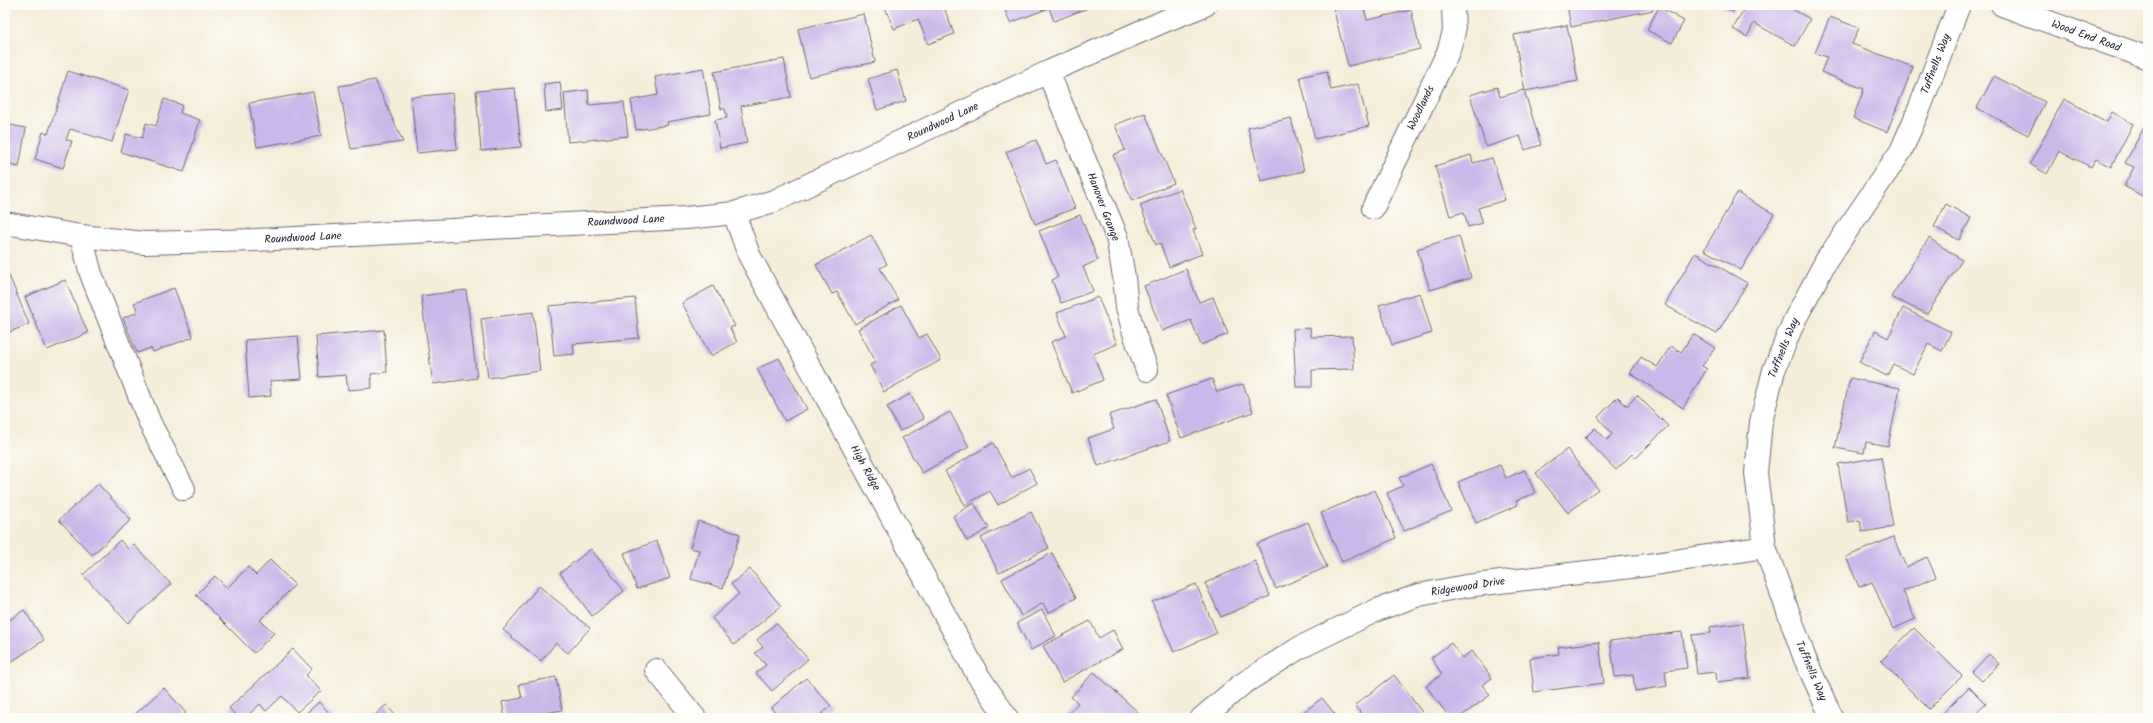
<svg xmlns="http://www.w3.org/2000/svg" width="2153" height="723" viewBox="0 0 2153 723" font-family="Kalam,sans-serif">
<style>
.building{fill:#cab8ea}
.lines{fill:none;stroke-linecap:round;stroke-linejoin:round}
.minor-casing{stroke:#6c6972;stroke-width:24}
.minor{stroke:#fff;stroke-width:22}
.labels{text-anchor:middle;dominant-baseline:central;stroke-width:3;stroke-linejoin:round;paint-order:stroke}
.street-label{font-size:11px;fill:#22223b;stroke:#fdfcf7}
</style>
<rect width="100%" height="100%" fill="#fdfcf7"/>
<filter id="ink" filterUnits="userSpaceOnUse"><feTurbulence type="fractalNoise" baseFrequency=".025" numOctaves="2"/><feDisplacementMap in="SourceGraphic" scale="8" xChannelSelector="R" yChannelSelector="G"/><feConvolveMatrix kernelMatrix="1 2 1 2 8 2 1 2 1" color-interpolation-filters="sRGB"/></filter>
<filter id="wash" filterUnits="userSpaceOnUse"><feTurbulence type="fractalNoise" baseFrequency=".012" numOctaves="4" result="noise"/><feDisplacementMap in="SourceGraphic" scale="16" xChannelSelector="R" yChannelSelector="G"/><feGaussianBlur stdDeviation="0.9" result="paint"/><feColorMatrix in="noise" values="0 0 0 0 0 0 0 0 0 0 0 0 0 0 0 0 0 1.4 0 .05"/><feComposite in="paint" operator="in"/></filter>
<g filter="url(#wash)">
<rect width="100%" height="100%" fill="#f4edd9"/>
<g id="blocks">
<path class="building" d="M884,5h59l11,29 -26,10 -10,-25 -24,10z
M1003,5h93l-42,16 -5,-13 -39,15z
M1339,5h24l4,15 44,-10 9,39 -72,17 -15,-59z
M1567,5h85l1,5 -82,17z
M1720,5h16l-3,7z
M1746,5h39l25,14 -15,27 -41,-23 -7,14 -14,-8z
M1659,7l25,14 -12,22 -25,-13z
M864,14l11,48 -66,15 -11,-48z
M1830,17l29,11 -7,16 61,23 -26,65 -34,-14 11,-29 -43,-17 6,-15 -12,-4z
M1567,25l11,56 -53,10 -11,-56z
M784,59l7,38 -50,9 6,37 -27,5 -5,-28 12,-2 -2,-9h-4l-7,-37z
M703,68l8,46 -44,8 1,3 -32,5 -5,-30 27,-5 -3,-18z
M897,70l9,31 -29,9 -9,-31z
M68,71l61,19 -17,52 -42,-13 -4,11 6,1 -9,27 -28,-9 8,-27 5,2z
M1327,71l4,19 27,-6 11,42 -54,13 -15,-62z
M1994,76l51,26 -17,33 -51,-27z
M375,80l28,62 -52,7 -12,-63z
M560,82l3,28 -17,2 -2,-28z
M1497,87l3,10 24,-7 17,55 -16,5 -5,-14 -34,11 -16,-52z
M515,88l6,59 -40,4 -5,-60z
M588,90l1,15 35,-3 4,34 -60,6 -4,-49z
M313,92l8,44 -64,11 -8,-44z
M452,93l5,56 -40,4 -6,-56z
M164,99l18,6 -2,8 20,7 -16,52 -63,-20 5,-18 16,4 4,-15 10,3z
M2064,99l43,23 5,-10 21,12 -22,43 -15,-8 -5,8 -32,-16 -12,23 -17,-10z
M1145,113l29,70 -42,18 -19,-46 12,-5 -10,-25z
M1291,118l13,53 -43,10 -13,-53z
M2147,122l1,1v76l-24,-13 10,-19 -9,-4z
M5,124l21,4 -7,39 -14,-3z
M1036,140l10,24 10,-4 19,48 -40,16 -29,-72z
M1471,155l2,8 19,-5 13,42 -27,8 5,15 -15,4 -4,-15 -14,4 -15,-50z
M1180,189l16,40 -3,1 9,24 -33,13 -9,-24 -4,2 -16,-40z
M1737,193l37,21 -33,56 -37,-20z
M1946,204l25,14 -12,22 -25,-13z
M1080,215l18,45 -15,7 10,24 -32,12 -9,-23 6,-3 -19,-46z
M871,235l16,29 -7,4 18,32 -43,24 -18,-32 -5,2 -16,-29z
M1459,236l12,42 -41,12 -13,-41z
M1929,238l33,22 -35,54 -36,-17z
M1695,253l52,30 -30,51 -52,-29z
M1186,269l13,33 14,-5 15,37 -27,11 -10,-25 -29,11 -18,-45z
M8,273l21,51 -24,10v-60z
M65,280l23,53 -41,17 -22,-53z
M713,286l22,40 -5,2 7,14 -26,14 -29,-53z
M174,288l19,49 -40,15 -2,-4 -14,5 -14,-35 15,-6 -4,-9z
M466,290l11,88 -44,6 -12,-88z
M1420,293l12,40 -40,12 -13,-40z
M1098,297l19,47 -24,10 10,26 -31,13 -21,-51 15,-6 -9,-23z
M635,298l4,40 -66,6 1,10 -20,2 -5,-50z
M901,305l18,33 8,-4 14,26 -57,32 -14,-27 6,-3 -18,-33z
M1903,308l48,24 -9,19 -14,-7 -15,30 -20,-10 -6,12 -28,-14 16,-31 13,7z
M533,312l7,59 -52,7 -7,-59z
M1310,328l1,9 41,-1 2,33 -42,1v17h-16l-3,-58z
M384,330l3,42 -16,2 1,14 -24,2 -2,-15 -27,2 -3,-41z
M1693,334l22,14 -13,18 5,3 -24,39 -53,-35 11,-16 16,10 14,-21 10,6z
M298,336l4,43 -32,2 1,15 -22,2 -4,-58z
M779,358l28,51 -22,12 -28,-52z
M1850,378l50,10 -12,58 -22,-4 -2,11 -29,-5z
M1212,379l5,13 26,-8 10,28 -72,26 -15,-43z
M910,394l14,25 -24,12 -13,-24z
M1637,395l31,31 -32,32 -4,-4 -16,16 -31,-32 10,-10 12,12 5,-6 -14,-17 20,-20 9,9z
M1156,399l14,42 -72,25 -10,-28 26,-9 -5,-14z
M950,412l19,35 -47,26 -20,-35z
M993,443l19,35 17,-10 8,15 -39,22 -8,-14 -25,14 -20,-34z
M1567,449l31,40 -30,24 -32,-40z
M1881,457l12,70 -31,5 -2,-12 -12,2 -10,-58z
M1431,464l20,47 -47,20 -17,-38 16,-7 -4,-8z
M1500,465l6,13 19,-8 10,23 -19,8 2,4 -42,18 -18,-41z
M98,484l33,36 -39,35 -33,-35z
M1375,490l21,48 -54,24 -21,-49z
M974,503l15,25 -22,13 -14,-25z
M1031,512l18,36 -50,25 -18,-35z
M698,521l42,13 -17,54 -32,-9 8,-29 -9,-2z
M1308,522l19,45 -51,22 -19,-45z
M1893,537l13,30 21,-10 9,20 -33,14 12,28 -22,10 -21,-47 -13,5 -13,-30z
M120,540l8,9 5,-5 38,40 -43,39 -45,-48z
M657,541l13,37 -33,11 -13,-36z
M591,549l33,42 -32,25 -32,-43z
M1052,553l24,45 -28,15 -5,-10 -22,13 -19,-37z
M270,560l25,25 -35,35 14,13 -20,20 -58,-58 19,-19 12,12 21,-21 8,8z
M1255,561l15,35 -49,21 -16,-34z
M750,569l31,37 -47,39 -22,-27 27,-24 -8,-10z
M1196,584l21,49 -43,19 -22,-50z
M539,586l51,42 -22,25 -12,-10 -15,18 -38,-31z
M24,610l20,30 -39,26v-43z
M1042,610l14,26 -25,14 -14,-27z
M1090,621l9,17 14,-8 10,19 -61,33 -19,-36z
M776,623l32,36 -36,32 -16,-18 10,-8 -11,-12 8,-6 -6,-7z
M1743,623l7,55 -33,4 -1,-10 -19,2 -5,-39 19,-2 -1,-6z
M1914,628l48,48 -33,33 -48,-48z
M1682,632l5,36 -22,3 2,15 -32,5 -2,-16 -18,2 -5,-36z
M1599,642l5,41 -70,9 -4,-34 29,-4 -1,-7z
M1451,643l11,15 10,-7 20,27 -10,7 8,10 -31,23h-9l-24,-32 16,-12 -11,-16z
M293,649l19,20 -6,6 15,16 -24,21 -15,-16 -16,15 -6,-7 -15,14h-7l-9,-10z
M1989,654l10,10 -17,17 -10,-9z
M1094,672l45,41 -4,5h-71l14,-15 -7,-6z
M1394,675l30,40 -4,3h-56l-9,-13z
M556,677l6,33 -44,8h-13l-3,-16 20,-4 -3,-14z
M806,678l25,28 -14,12h-37l-9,-10z
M1969,687l17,17 -13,12 2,2h-37z
M164,688l22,25 -6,5h-49z
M1322,698l16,20h-40l-1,-1z
M319,702l15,16h-33z
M386,705l12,13h-26z"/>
</g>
</g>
<g filter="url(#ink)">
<use href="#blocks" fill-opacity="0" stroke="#6c6972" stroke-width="1"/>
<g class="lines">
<defs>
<path id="minor" d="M2002,5l146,53
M1048,72l69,165 7,40 3,30 7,26 13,37
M1373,208l75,-156 6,-20 -1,-27
M734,213l15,42 228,419 30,44
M5,223l76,13 64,7 111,-3 430,-22 48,-5 40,-12 274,-129 119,-52 38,-15
M81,236l10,38 59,149 34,66
M656,670l39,48
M1202,718l39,-33 58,-37 78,-38 42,-15 47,-9 182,-21 117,-18
M1832,718l-27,-59 -40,-112 -9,-74 5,-51 13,-52 20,-49 32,-60 75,-110 19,-44 39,-102"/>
</defs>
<use href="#minor" class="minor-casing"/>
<use href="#minor" class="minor"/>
</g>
</g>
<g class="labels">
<g class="street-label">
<text transform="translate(2086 36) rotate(20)">Wood End Road</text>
<text transform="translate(1936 64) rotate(-69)">Tuffnells Way</text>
<text transform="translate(1421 108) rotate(-64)">Woodlands</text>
<text transform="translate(943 122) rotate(-25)">Roundwood Lane</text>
<text transform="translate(1103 207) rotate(69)">Hanover Grange</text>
<text transform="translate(626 221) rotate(-3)">Roundwood Lane</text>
<text transform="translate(303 238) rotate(-3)">Roundwood Lane</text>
<text transform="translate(1784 348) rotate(-68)">Tuffnells Way</text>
<text transform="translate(865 468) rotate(61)">High Ridge</text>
<text transform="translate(1468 587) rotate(-9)">Ridgewood Drive</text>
<text transform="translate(1811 671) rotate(67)">Tuffnells Way</text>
</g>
</g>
<rect width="2153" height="723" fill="none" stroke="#fdfcf7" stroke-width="20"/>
</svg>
